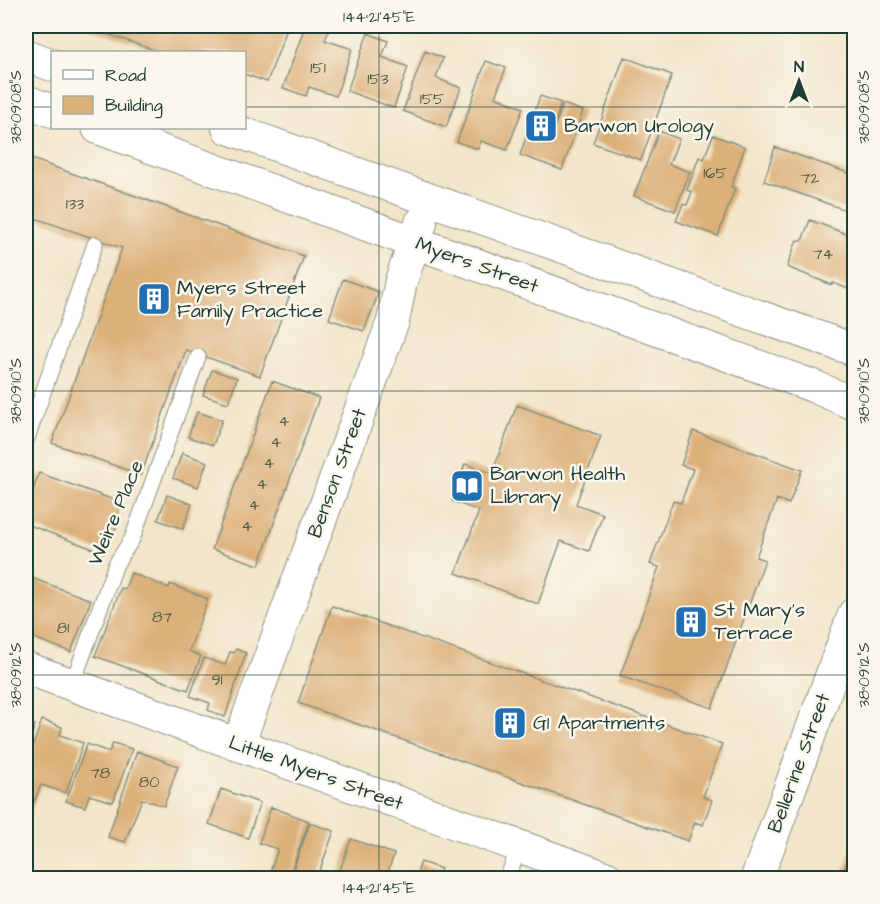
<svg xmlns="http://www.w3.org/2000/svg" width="880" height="904" viewBox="0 0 880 904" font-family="'Architects Daughter',sans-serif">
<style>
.building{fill:#dcb079}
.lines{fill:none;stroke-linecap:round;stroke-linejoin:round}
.service-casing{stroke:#88917e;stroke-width:17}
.minor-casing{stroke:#88917e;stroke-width:34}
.service{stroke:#fff;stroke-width:15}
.minor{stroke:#fff;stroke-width:32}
.ticks{fill:none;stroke:#1f3d34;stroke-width:1.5;stroke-opacity:0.45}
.labels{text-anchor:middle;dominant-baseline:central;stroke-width:5;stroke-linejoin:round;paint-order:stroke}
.number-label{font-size:16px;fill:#4e5a45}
.poi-label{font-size:20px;fill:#1f3d34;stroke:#fbf7ec;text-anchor:start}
.street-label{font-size:20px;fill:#1f3d34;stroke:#fbf7ec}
.neatline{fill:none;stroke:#1f3d34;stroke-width:2}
.ticks-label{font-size:15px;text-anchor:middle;fill:#1f3d34}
</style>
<rect width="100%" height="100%" fill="#fbf7ec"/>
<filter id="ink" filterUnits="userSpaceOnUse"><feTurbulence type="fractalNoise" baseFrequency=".0167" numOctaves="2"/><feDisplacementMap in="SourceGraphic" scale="12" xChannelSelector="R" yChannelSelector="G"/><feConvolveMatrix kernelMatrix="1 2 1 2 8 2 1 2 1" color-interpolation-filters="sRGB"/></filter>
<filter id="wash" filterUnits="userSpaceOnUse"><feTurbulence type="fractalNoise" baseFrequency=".008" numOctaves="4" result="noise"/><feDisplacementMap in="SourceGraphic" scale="24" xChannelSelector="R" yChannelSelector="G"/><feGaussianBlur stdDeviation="1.35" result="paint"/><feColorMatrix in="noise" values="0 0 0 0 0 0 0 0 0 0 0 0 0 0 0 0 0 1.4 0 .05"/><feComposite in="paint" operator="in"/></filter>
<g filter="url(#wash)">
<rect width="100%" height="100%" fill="#f2e5c9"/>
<g id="blocks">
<path class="building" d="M84,26h204l-21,56 -23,-8v-22h-84z
M305,26h9l15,4 -4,10 27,9 -16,47 -27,-9 -3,9 -23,-8z
M368,33l20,8 -6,16 26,10 -14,41 -47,-17z
M425,51l18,7 -7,20 25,10 -15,39 -43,-16z
M624,57l48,18 -31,85 -48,-17z
M486,61l20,7 -11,29 28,11 -16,42 -26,-9 -3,8 -21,-7z
M540,96l21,7 -12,39 14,-38 20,7 -21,59 -42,-15z
M659,131l20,8 -10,25 21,8 -15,39 -41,-15z
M713,135l32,12 -14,40 4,1 -17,48 -42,-15 7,-17 4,1 5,-13 -5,-2 12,-33 5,2z
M775,147l79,28v38l-90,-32z
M26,157l278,99 -44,120 -74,-26 -45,125 -89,-32 70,-195 -96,-33z
M810,220l44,17v54l-21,-8 -1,2 -45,-18 10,-27 5,1z
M26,266l9,3 -9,27z
M343,279l36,13 -15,39 -35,-12z
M212,370l25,8 -9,25 -25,-8z
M272,381l47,17 -60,167 -47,-16z
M517,405l84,31 -25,68 27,10 -14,37 -28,-10 -23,63 -82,-31 23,-62 -27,-10 13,-37 27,9z
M197,412l25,8 -9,25 -25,-8z
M693,431l109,39 -13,34 -12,-5 -21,58 9,3 -53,148 -92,-32 39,-109 -9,-3 23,-63 8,2 12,-34 -12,-4z
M182,453l25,9 -9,25 -25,-9z
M39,473l81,29 -4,26 -12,25 -78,-29v-15z
M167,495l25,9 -9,25 -25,-9z
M131,573l38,15 1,-4 38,15 -19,52 12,5 -13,34 -93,-34 26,-68 4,1z
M26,576l65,24 -20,52 -45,-17z
M332,606l390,138 -19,53 9,3 -9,25 -8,-3 -7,19 -390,-138z
M236,649l10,4 -21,64 -17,-7 2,-7 -20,-7 14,-38 21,7 5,-13 4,1z
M42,720l20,7 -2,8 23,8 -17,50 -25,-8 -11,27 -4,-1v-46z
M26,722l9,3 -9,26z
M113,743l19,6 -19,53 -24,-7 -4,12 -19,-6 21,-57 22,8z
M137,751l41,15 -14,40 -22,-7 -17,43 -17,-5z
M221,789l39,14 -12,35 -39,-14z
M271,807l38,14 -20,57h-21l10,-29 -19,-6z
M310,823l24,8 -17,47h-27z
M351,839l43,15 -8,24h-49z
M854,842v36h-13z
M421,862l20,7 -4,9h-22z"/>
</g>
</g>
<g filter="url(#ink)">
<use href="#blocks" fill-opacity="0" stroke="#88917e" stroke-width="1.5"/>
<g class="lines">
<defs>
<path id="service" d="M26,441l69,-197
M72,685l44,-121 16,-25 66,-182
M507,878l13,-31"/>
<path id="minor" d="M26,55l26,10
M26,101l26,10
M98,128l715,258 41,18
M228,128l626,222
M26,668l581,210
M238,745l155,-424 8,-40 20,-58
M757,878l97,-264"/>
</defs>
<use href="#service" class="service-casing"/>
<use href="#minor" class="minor-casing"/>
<use href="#service" class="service"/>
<use href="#minor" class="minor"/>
</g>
</g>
<path class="ticks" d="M379,26v852M26,107h26M244,107h610M26,391h828M26,675h828"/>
<defs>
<symbol id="building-square" viewBox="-11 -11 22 22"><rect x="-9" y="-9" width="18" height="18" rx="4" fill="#1f6fb2" stroke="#fbf7ec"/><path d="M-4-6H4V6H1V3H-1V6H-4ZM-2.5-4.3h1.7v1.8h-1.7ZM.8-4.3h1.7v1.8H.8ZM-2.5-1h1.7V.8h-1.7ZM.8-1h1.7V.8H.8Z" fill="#fff"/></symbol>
<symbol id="library-square" viewBox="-11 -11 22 22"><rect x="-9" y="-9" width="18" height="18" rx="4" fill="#1f6fb2" stroke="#fbf7ec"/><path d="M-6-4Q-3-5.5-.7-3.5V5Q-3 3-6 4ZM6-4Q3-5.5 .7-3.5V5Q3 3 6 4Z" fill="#fff"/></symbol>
</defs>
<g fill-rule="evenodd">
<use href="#building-square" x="522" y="107" width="38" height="38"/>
<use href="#building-square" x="135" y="280" width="38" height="38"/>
<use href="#library-square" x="448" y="467" width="38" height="38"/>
<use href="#building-square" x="672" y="603" width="38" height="38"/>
<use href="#building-square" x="491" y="704" width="38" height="38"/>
</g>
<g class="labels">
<g class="number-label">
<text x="318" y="68">151</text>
<text x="378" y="79">153</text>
<text x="432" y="99">155</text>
<text x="715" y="173">165</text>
<text x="810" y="178">72</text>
<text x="75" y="204">133</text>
<text x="823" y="254">74</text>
<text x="284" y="421">4</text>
<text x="276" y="442">4</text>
<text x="269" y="463">4</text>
<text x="262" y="484">4</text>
<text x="254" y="505">4</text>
<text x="247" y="526">4</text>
<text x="162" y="617">87</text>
<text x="63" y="628">81</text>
<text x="217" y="680">91</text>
<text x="100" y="773">78</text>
<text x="149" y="782">80</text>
</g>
<g class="poi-label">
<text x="564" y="126">Barwon Urology</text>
<text x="177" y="288">Myers Street<tspan x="177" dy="23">Family Practice</tspan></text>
<text x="490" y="474">Barwon Health<tspan x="490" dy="23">Library</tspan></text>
<text x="714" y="610">St Mary's<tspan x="714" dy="23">Terrace</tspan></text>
<text x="533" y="723">G1 Apartments</text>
</g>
<g class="street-label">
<text transform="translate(477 265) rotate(20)">Myers Street</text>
<text transform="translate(337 473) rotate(-70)">Benson Street</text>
<text transform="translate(116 513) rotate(-67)">Weire Place</text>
<text transform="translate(799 763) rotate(-70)">Bellerine Street</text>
<text transform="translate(316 773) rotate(20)">Little Myers Street</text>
</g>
</g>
<rect width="880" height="904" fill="none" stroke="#fbf7ec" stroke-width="66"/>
<rect x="51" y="51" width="195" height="78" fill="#fbf7ec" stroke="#a3ada2" stroke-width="1.5"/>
<rect x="63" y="70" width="30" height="9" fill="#ffffff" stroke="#a3ada2" stroke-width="1.5"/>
<text x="105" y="81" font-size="18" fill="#1f3d34">Road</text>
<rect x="63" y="96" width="30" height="18" fill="#dcb079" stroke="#a3ada2" stroke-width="1.5"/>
<text x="105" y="111" font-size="18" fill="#1f3d34">Building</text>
<g transform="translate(799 81)" stroke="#fbf7ec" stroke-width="4.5" paint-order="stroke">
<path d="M0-4.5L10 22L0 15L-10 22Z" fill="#1f3d34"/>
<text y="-9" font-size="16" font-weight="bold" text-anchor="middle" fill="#1f3d34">N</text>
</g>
<rect x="33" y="33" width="814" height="838" class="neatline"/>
<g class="ticks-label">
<text x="379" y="22">144°21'45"E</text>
<text transform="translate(16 107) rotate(-90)" y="5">38°09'08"S</text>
<text transform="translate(864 107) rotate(-90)" y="5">38°09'08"S</text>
<text transform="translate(16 391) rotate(-90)" y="5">38°09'10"S</text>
<text transform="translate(864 391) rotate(-90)" y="5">38°09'10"S</text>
<text transform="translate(16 675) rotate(-90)" y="5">38°09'12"S</text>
<text transform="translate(864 675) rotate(-90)" y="5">38°09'12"S</text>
<text x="379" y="893">144°21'45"E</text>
</g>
</svg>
